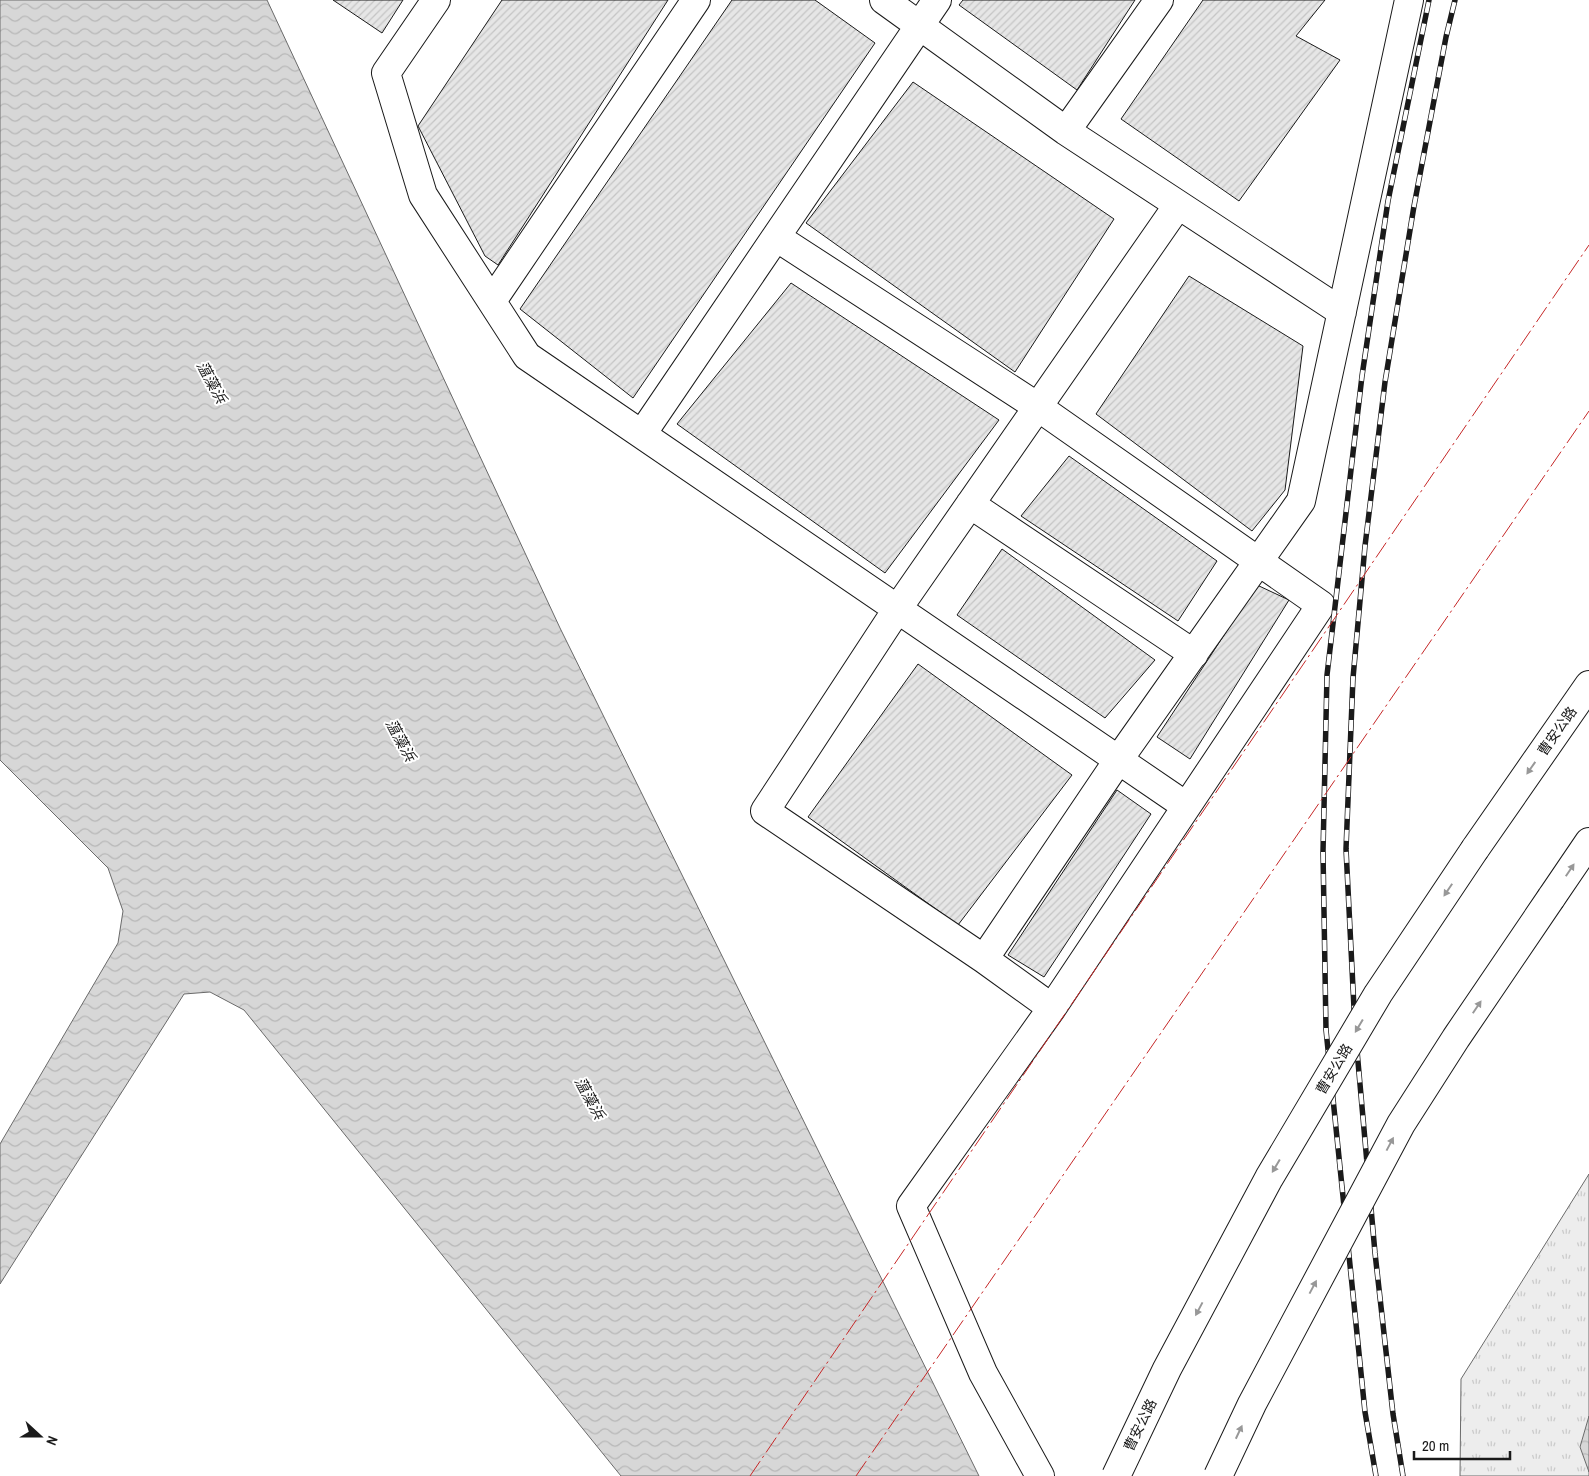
<svg xmlns="http://www.w3.org/2000/svg" width="1589" height="1476" viewBox="0 0 1589 1476" font-family="'Archivo Narrow','Noto Sans SC',sans-serif">
<style>
.grass{fill:url(#grass-tufts);stroke:#6a6a6a}
.water{fill:url(#water-waves);stroke:#6a6a6a}
.building{fill:url(#building-hatch);stroke:#1a1a1a}
.lines{fill:none;stroke-linecap:round;stroke-linejoin:round}
.minor-casing{stroke:#1a1a1a;stroke-width:30}
.trunk-casing{stroke:#1a1a1a;stroke-width:30}
.minor{stroke:#fff;stroke-width:28}
.trunk{stroke:#fff;stroke-width:28}
.rail-casing{stroke:#1a1a1a;stroke-width:5.5}
.rail{stroke:#fff;stroke-width:4;stroke-dasharray:11;stroke-linecap:butt}
.trunk-bridge-casing{stroke:#1a1a1a;stroke-width:30;stroke-linecap:butt}
.trunk-bridge{stroke:#fff;stroke-width:28}
.power{stroke:#c62828;stroke-width:1;stroke-dasharray:18 4 2.5 4;stroke-linecap:butt}
.oneway{fill:#989898}
.labels{text-anchor:middle;dominant-baseline:central;stroke-width:4;stroke-linejoin:round;paint-order:stroke}
.street-label{font-size:14px;fill:#1a1a1a;stroke:#fff}
.water-label{font-size:15px;font-style:italic;fill:#1a1a1a;stroke:#fff}
</style>
<defs>
<pattern id="grass-tufts" width="24" height="20" patternUnits="userSpaceOnUse" patternTransform="scale(1.25)"><rect width="24" height="20" fill="#ededed"/><path d="M3 7l-1-3M5 7V3M7 7l1-3M15 17l-1-3M17 17v-4M19 17l1-3" fill="none" stroke="#cbcbcb"/></pattern>
<pattern id="water-waves" width="16" height="10" patternUnits="userSpaceOnUse" patternTransform="scale(1.25)"><rect width="16" height="10" fill="#d7d7d7"/><path d="M0 5q4-4 8 0t8 0" fill="none" stroke="#b8b8b8"/></pattern>
<pattern id="building-hatch" width="6" height="6" patternUnits="userSpaceOnUse" patternTransform="scale(1.25)"><rect width="6" height="6" fill="#e6e6e6"/><path d="M-1 1l2-2M0 6l6-6M5 7l2-2" fill="none" stroke="#c5c5c5"/></pattern>
</defs>
<rect width="100%" height="100%" fill="#fff"/>
<path class="grass" d="M1589,1174v302h-129l1,-97z"/>
<path class="water" d="M0,0h267l293,628 419,848h-358l-377,-466 -34,-18 -26,2 -184,290v-140l118,-201 5,-32 -15,-43 -108,-108z
M1589,1416v56l-9,-25z"/>
<path class="building" d="M333,0h70l-21,33z
M502,0h166l-170,265 -13,-9 -67,-130z
M732,0h83l60,43 -242,355 -113,-89z
M963,0h172l-58,90 -118,-85z
M1203,0h122l-29,36 44,24 -101,141 -118,-82z
M913,82l201,137 -99,153 -209,-149z
M1189,276l114,70 -18,144 -33,41 -156,-117z
M791,283l208,137 -114,153 -208,-149z
M1069,456l148,105 -39,60 -157,-105z
M1002,549l153,111 -50,58 -148,-103z
M1257,585l32,15 -99,159 -33,-22z
M918,664l154,111 -114,150 -150,-108z
M1117,790l34,24 -107,163 -36,-22z"/>
<g class="lines">
<defs>
<path id="minor" d="M436,0l-50,73 37,122 104,161 659,450
M884,0l182,131
M1159,0l-93,131 276,181
M1178,205l-280,403 -133,203 219,148 135,-200 182,-258 108,-501
M776,237l262,170 283,198 -269,403 -68,-49
M492,301l204,-301
M642,434l295,-434
M970,504l224,150
M1040,1476l-57,-103 -72,-167 141,-198"/>
<path id="trunk" d="M1475,849l114,-164
M1551,898l38,-56"/>
</defs>
<use href="#minor" class="minor-casing"/>
<use href="#trunk" class="trunk-casing"/>
<use href="#minor" class="minor"/>
<use href="#trunk" class="trunk"/>
<defs>
<path id="rail" d="M1376,1476l-11,-64 -39,-382 -3,-178 4,-177 35,-299 26,-175 41,-201
M1403,1476l-10,-62 -18,-161 -20,-225 -9,-179 7,-171 12,-132 20,-164 29,-176 32,-169 9,-37"/>
</defs>
<use href="#rail" class="rail-casing"/>
<use href="#rail" class="rail"/>
<defs>
<path id="trunk-bridge" d="M1116,1476l51,-107 102,-191 109,-184 97,-145
M1218,1476l34,-72 149,-280 55,-86 95,-140"/>
</defs>
<use href="#trunk-bridge" class="trunk-bridge-casing"/>
<use href="#trunk-bridge" class="trunk-bridge"/>
<path class="power" d="M750,1476l839,-1231
M856,1476l733,-1065"/>
</g>
<defs><path id="oneway-solid" d="M-6-.8H1V-3.2L6.5 0L1 3.2V.8H-6Z" transform="scale(1.25)"/></defs>
<g class="oneway">
<use href="#oneway-solid" transform="translate(1531 768) rotate(125)"/>
<use href="#oneway-solid" transform="translate(1570 870) rotate(-56)"/>
<use href="#oneway-solid" transform="translate(1448 890) rotate(124)"/>
<use href="#oneway-solid" transform="translate(1477 1007) rotate(-56)"/>
<use href="#oneway-solid" transform="translate(1359 1026) rotate(121)"/>
<use href="#oneway-solid" transform="translate(1390 1144) rotate(-62)"/>
<use href="#oneway-solid" transform="translate(1276 1166) rotate(121)"/>
<use href="#oneway-solid" transform="translate(1313 1287) rotate(-62)"/>
<use href="#oneway-solid" transform="translate(1199 1309) rotate(118)"/>
<use href="#oneway-solid" transform="translate(1239 1432) rotate(-65)"/>
</g>
<g class="labels">
<g class="street-label">
<text transform="translate(1557 731) rotate(-55)">曹安公路</text>
<text transform="translate(1334 1069) rotate(-59)">曹安公路</text>
<text transform="translate(1140 1425) rotate(-64)">曹安公路</text>
</g>
<g class="water-label">
<text transform="translate(212 382) rotate(62)">蕰藻浜</text>
<text transform="translate(401 740) rotate(62)">蕰藻浜</text>
<text transform="translate(590 1098) rotate(62)">蕰藻浜</text>
</g>
</g>
<g transform="translate(40 1436) rotate(111)" stroke="#ffffff" stroke-width="4" paint-order="stroke">
<path d="M0-4L9 19L0 12L-9 19Z" fill="#1a1a1a"/>
<text y="-8" font-size="14" font-weight="bold" text-anchor="middle" fill="#1a1a1a">N</text>
</g>
<path d="M1414 1451v8h96v-8" fill="none" stroke="#1a1a1a" stroke-width="2.5"/>
<text x="1422" y="1451" font-size="15" fill="#1a1a1a" stroke="#ffffff" stroke-width="4" paint-order="stroke">20 m</text>
</svg>
